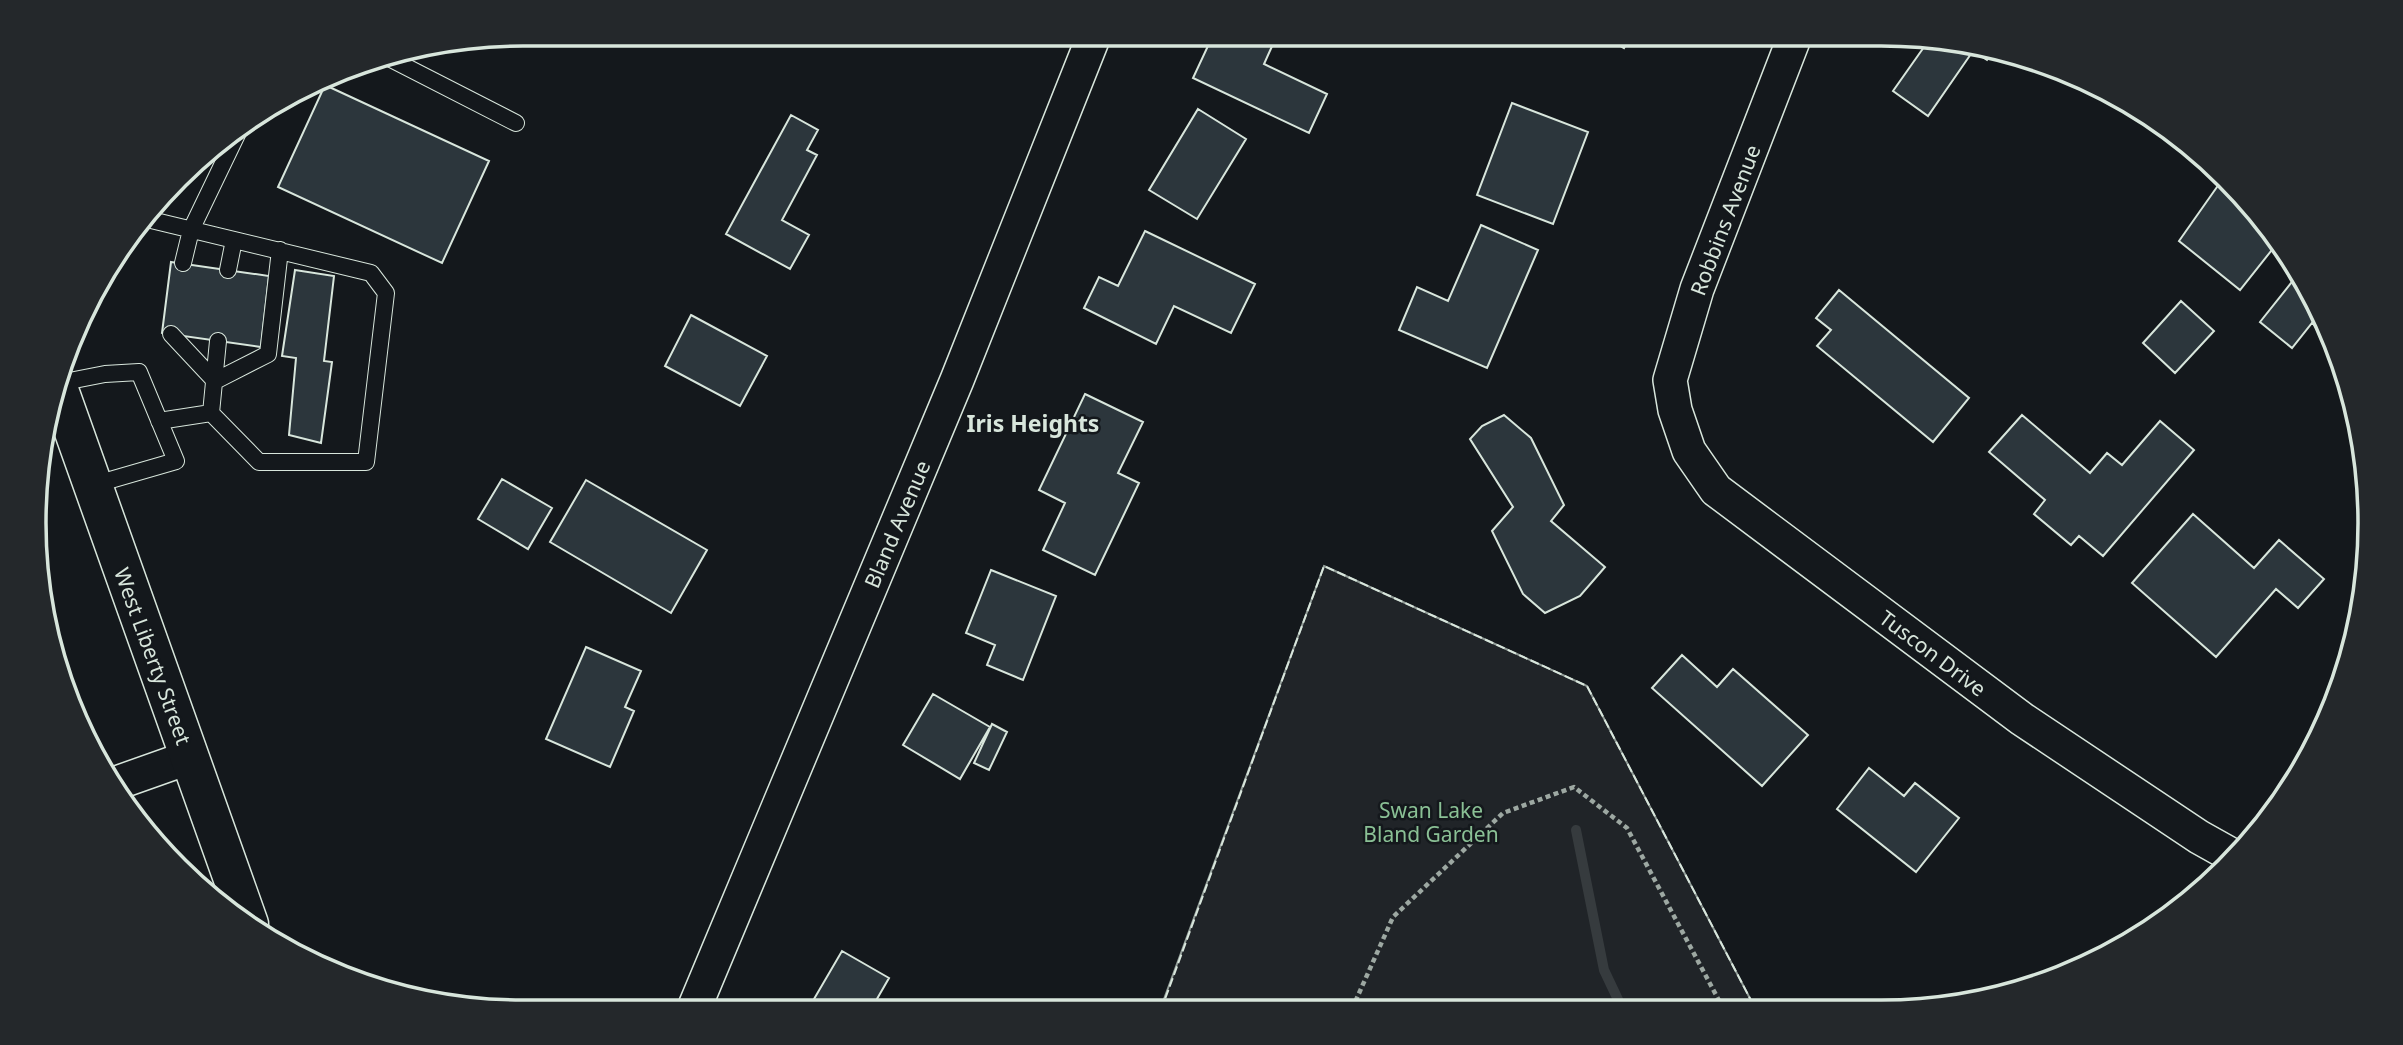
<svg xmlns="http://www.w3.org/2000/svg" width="2403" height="1045" viewBox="0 0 2403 1045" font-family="'Noto Sans',sans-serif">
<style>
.green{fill:#202428;stroke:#939e99;stroke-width:2}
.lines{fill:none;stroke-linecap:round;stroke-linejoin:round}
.stream{stroke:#363b3e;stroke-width:10}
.building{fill:#2c363c;stroke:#d8e6dc;stroke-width:2}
.service-casing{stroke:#d8e6dc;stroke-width:18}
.minor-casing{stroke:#d8e6dc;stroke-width:36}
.secondary-casing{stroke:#d8e6dc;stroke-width:41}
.path{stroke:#9da8a2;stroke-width:4.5;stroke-dasharray:5 3.5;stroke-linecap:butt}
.service{stroke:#14181c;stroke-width:16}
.minor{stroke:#14181c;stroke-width:33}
.secondary{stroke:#14181c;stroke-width:38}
.fence{stroke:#d8e6dc;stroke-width:2;stroke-dasharray:9 3.5;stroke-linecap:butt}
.labels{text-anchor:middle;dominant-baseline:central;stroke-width:5;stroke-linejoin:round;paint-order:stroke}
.street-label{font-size:21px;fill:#d8e6dc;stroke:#14181c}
.park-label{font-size:21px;fill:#8ac095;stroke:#14181c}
.neighbourhood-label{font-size:23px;font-weight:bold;fill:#d8e6dc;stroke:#14181c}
.rim{fill:none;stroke:#d8e6dc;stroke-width:3.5}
</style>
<rect width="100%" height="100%" fill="#14181c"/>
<path class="green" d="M1324,566l263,120 168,322 -595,2z"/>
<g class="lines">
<path class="stream" d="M1576,830l28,140 18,38"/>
</g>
<path class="building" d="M1214,33h64l-14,31 63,30 -18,39 -116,-55z
M1598,33h34l-8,15z
M1912,38l81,14 -6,8 -14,-9 -45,65 -35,-25 31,-44z
M325,85l164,76 -47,102 -164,-76z
M1512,103l76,29 -35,92 -76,-29z
M1198,109l48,30 -49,80 -48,-29z
M791,115l27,15 -11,20 10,5 -35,65 27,15 -19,34 -64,-35z
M2224,177l45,48 10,16 -39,49 -61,-49z
M1481,225l57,25 -51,118 -88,-38 18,-43 31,14z
M1145,231l110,53 -24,49 -57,-27 -18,38 -72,-36 15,-31 19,9z
M171,262l98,14 -8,71 -99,-14z
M295,270l39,6 -10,85 8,1 -11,81 -32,-8 7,-77 -14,-2z
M2299,273l20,33 13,34 -20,-17 -20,25 -32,-26z
M1839,290l130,108 -36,44 -116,-96 14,-16 -15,-12z
M2181,301l33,30 -39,42 -32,-30z
M691,315l76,41 -27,50 -75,-40z
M1085,394l58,28 -25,51 21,10 -44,92 -52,-25 22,-47 -26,-13z
M1504,415l27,23 33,67 -13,16 54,46 -25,29 -35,17 -22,-19 -31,-63 21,-24 -43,-68 12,-13z
M2022,415l68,58 17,-20 15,12 38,-44 34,29 -91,106 -24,-20 -8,9 -37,-31 11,-14 -56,-48z
M502,479l50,29 -24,41 -50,-30z
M586,480l121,70 -36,63 -121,-71z
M2193,514l61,54 25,-28 45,39 -26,29 -22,-19 -60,68 -84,-74z
M991,570l65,26 -33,84 -36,-15 8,-20 -29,-12z
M586,647l55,24 -16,36 9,4 -24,56 -64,-28z
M1682,655l35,32 16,-18 75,66 -46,51 -110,-98z
M933,694l57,33 -30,52 -57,-34z
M992,724l15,8 -18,38 -15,-7z
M1869,768l35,28 11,-13 44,35 -43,54 -79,-63z
M842,951l47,27 -19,33h-63z"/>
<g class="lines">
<defs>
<path id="service" d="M385,56l131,67
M147,219l224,54 15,20 -20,169h-107l-48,-49
M183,263l8,-33 51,-106
M228,270l6,-30
M171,334l44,47
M215,381l53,-27 12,-104
M59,383l46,-9 34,-2 37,89 -83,24
M159,421l52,-8 7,-72"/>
<path id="minor" d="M1796,33l-99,256 -27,91 5,30 14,41 27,39 306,229 177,118 34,19
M111,785l79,-28
M693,1011l264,-631 138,-347"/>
<path id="secondary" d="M58,387l191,537"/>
</defs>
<use href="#service" class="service-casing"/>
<use href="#minor" class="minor-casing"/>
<use href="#secondary" class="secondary-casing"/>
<path class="path" d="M1352,1009l41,-92 110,-104 71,-26 53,41 96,180"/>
<use href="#service" class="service"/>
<use href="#minor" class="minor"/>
<use href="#secondary" class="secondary"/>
<path class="fence" d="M1161,1010l163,-444 263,120 168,322"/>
</g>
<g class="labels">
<g class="street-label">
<text transform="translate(1725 220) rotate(-69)">Robbins Avenue</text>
<text transform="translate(897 524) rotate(-67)">Bland Avenue</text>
<text transform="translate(1933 653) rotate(37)">Tuscon Drive</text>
<text transform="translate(153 656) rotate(70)">West Liberty Street</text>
</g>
<g class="park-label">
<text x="1431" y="810">Swan Lake<tspan x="1431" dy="24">Bland Garden</tspan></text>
</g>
<g class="neighbourhood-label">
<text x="1033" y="423">Iris Heights</text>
</g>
</g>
<path d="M0 0H2403V1045H0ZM523 46H1881A477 477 0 0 1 2358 523V523A477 477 0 0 1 1881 1000H523A477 477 0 0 1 46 523V523A477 477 0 0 1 523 46Z" fill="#24282b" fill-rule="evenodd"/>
<path class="rim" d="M523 46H1881A477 477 0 0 1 2358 523V523A477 477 0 0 1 1881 1000H523A477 477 0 0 1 46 523V523A477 477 0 0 1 523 46Z"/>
</svg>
